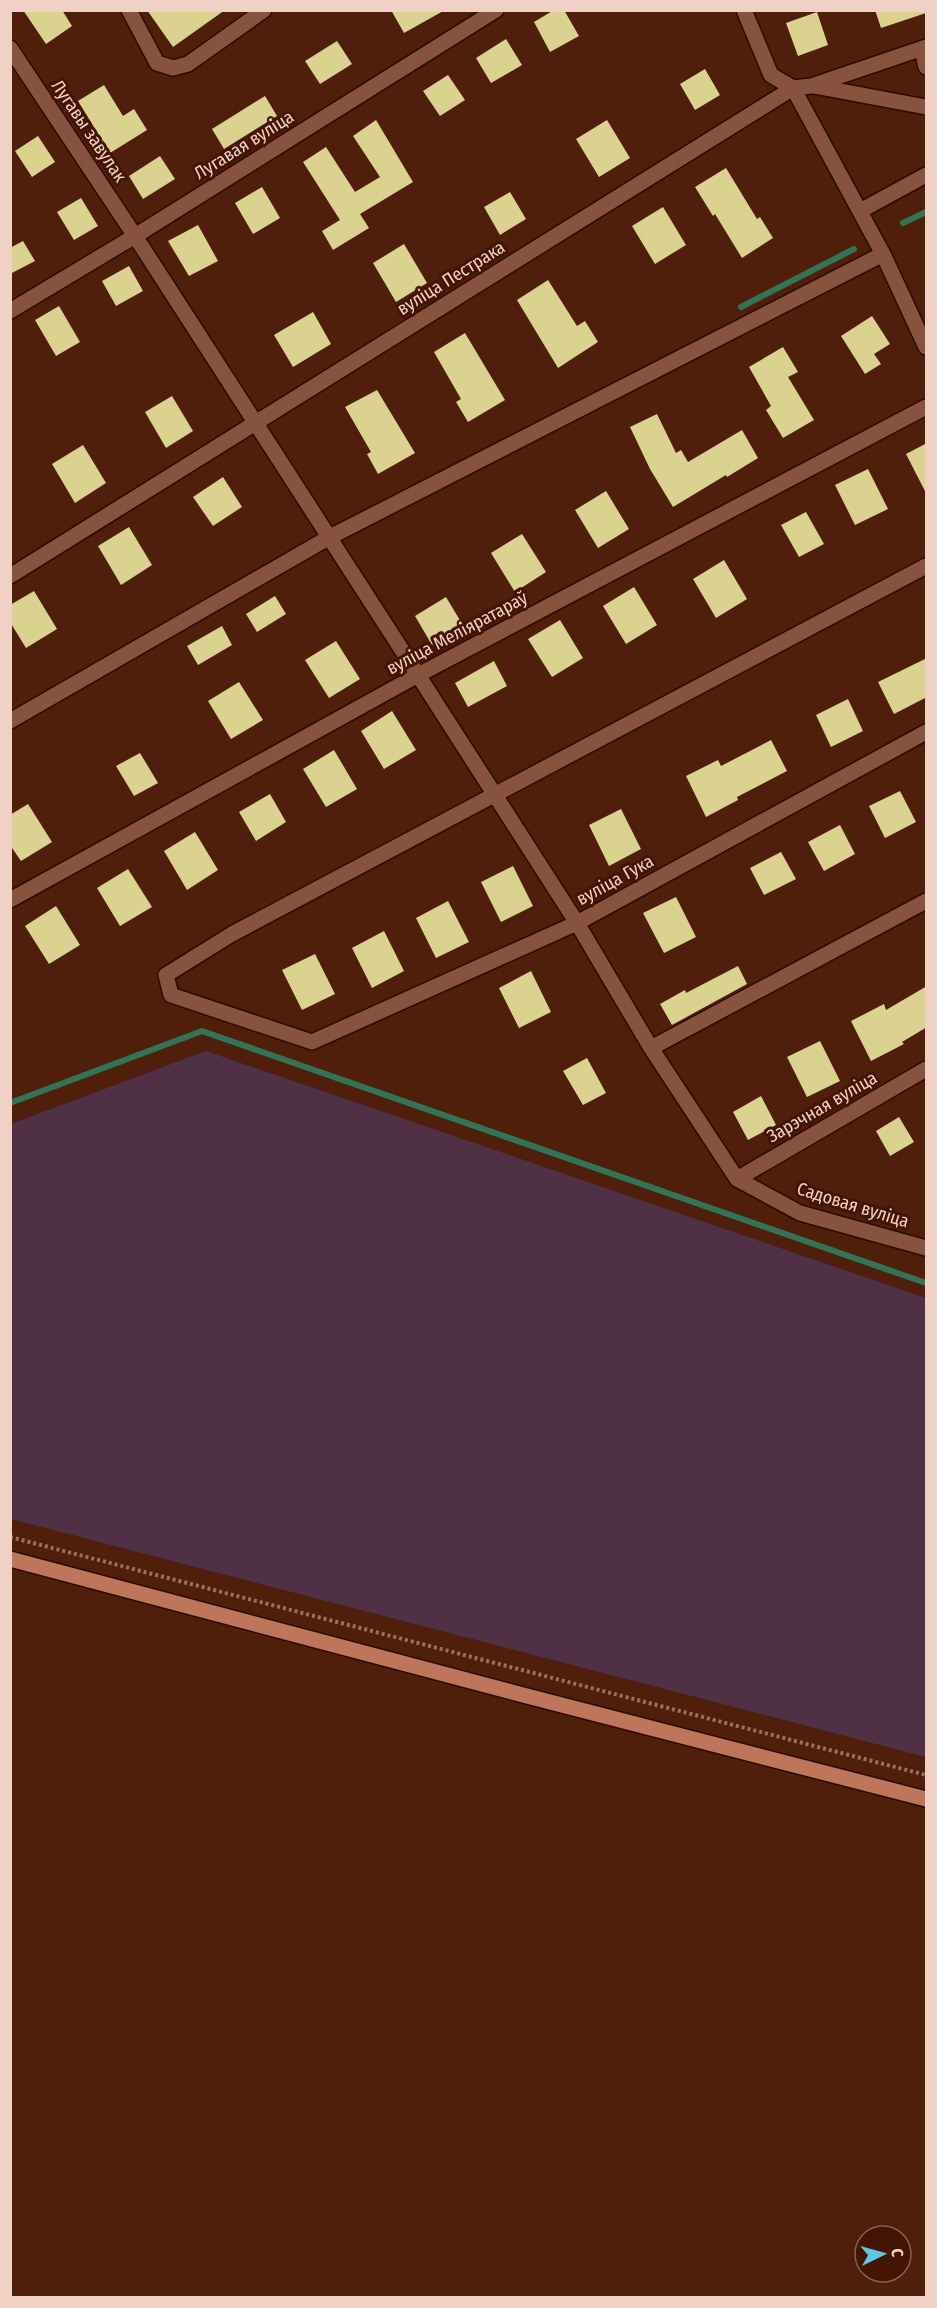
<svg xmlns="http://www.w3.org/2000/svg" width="937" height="2308" viewBox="0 0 937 2308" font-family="'Fira Sans Condensed',sans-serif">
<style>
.green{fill:#4f3044}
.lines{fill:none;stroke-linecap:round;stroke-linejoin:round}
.stream{stroke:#317556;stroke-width:6}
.building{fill:#dbd290}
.minor-casing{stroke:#2d0b00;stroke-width:18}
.major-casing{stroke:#2d0b00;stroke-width:18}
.path{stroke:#997061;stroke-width:4;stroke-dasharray:3 3;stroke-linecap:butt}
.minor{stroke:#87533f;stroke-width:15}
.major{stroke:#be765b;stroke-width:15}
.labels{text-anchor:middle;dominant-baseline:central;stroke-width:6;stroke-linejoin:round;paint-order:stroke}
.street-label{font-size:18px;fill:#f1d1c6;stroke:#431502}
</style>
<rect width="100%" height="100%" fill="#4f1f0c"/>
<path class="green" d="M206,1051l720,247v459l-915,-238v-395z"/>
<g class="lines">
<path class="stream" d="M903,223l23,-11
M741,307l113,-58
M10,1103l192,-72 724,252"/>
</g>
<path class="building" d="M23,10h39l10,16 -26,18z
M147,10h78l-52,37z
M391,10h54l-41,23z
M554,10h10l15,26 -29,16 -16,-30z
M875,10h51v3l-45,15z
M817,12l11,33 -30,11 -12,-33z
M506,39l16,26 -31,18 -15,-25z
M337,41l15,23 -32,20 -15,-23z
M705,69l15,26 -25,15 -15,-26z
M448,75l17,25 -25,16 -17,-25z
M104,85l19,31 11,-7 13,21 -37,23 -32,-52z
M265,96l12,20 -53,33 -12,-20z
M376,120l37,62 -53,32 9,14 -36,22 -11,-19 18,-11 -37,-58 23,-15 29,45 25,-15 -27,-41z
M607,120l23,38 -31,19 -23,-38z
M38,136l17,26 -23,15 -17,-26z
M160,156l15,23 -32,20 -14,-23z
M726,168l31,51 3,-2 13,21 -31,20 -27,-44 -2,2 -18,-29z
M262,187l18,31 -27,16 -18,-31z
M510,192l16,27 -26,16 -16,-28z
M81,198l17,28 -24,14 -17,-28z
M663,207l23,38 -31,19 -23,-38z
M198,225l20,36 -29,15 -21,-35z
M23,241l12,20 -25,13v-26z
M404,244l23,39 -31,19 -23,-39z
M129,266l14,25 -27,15 -14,-25z
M548,280l29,46 8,-5 13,21 -40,26 -41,-68z
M59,306l21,36 -24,14 -21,-36z
M313,312l18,32 -38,23 -19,-32z
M872,316l18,28 -16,10 7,10 -16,10 -24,-38z
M465,333l40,67 -37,22 -12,-20 5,-3 -27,-47z
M783,347l15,25 -10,5 26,43 -31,18 -17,-28 5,-4 -22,-39z
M377,390l38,63 -37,21 -11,-20 4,-2 -26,-45z
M172,396l21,35 -27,17 -21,-36z
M657,414l19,39 5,-3 7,12 54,-32 16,28 -31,19 -1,-2 -53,32 -23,-38 -20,-42z
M927,443v52l-21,-41z
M83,445l23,38 -31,20 -23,-39z
M868,469l20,40 -33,16 -20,-40z
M223,477l19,30 -29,19 -20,-29z
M606,491l23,38 -31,19 -23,-38z
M806,512l18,32 -25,13 -18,-32z
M129,527l23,38 -31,20 -23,-39z
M522,534l24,38 -31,20 -24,-39z
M724,560l23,39 -31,19 -23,-39z
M634,587l23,38 -31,19 -23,-38z
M34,591l23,38 -31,19 -16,-26v-17z
M275,596l11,18 -29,18 -11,-18z
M446,597l18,30 -32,18 -17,-29z
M560,620l23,38 -31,19 -24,-38z
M222,626l10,19 -34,20 -11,-19z
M336,641l24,38 -31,19 -24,-38z
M927,658v39l-33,17 -16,-32z
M494,661l13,25 -39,21 -13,-24z
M239,682l24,38 -32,19 -23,-38z
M848,699l15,32 -32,16 -15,-32z
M392,711l24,39 -32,19 -23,-38z
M771,740l16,31 -50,26 1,3 -32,17 -20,-41 32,-16 3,6z
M334,750l23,39 -31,18 -23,-38z
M140,753l18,30 -24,13 -18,-30z
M900,791l16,31 -31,16 -16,-32z
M270,794l16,28 -30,19 -17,-29z
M28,804l24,38 -31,19 -11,-16v-30z
M621,809l20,40 -32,17 -20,-41z
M840,825l15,29 -31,17 -16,-29z
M195,832l23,38 -31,20 -23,-39z
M781,852l15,27 -32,16 -14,-27z
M513,866l20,40 -32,16 -20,-40z
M128,869l24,38 -32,19 -23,-38z
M676,897l20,40 -32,16 -21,-40z
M448,901l21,41 -33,16 -20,-40z
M56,906l24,39 -31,19 -24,-38z
M384,931l20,40 -32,17 -20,-40z
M315,954l20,40 -33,16 -20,-40z
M738,966l9,18 -75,41 -12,-21 25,-14 1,3z
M531,971l20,41 -32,16 -20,-40z
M927,986v41l-25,15 2,2 -33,17 -20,-40 33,-17 2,6z
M820,1041l20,40 -33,16 -20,-40z
M587,1058l19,35 -23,12 -20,-34z
M761,1096l15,29 -28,15 -15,-28z
M899,1117l15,25 -24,14 -14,-25z"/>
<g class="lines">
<defs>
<path id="minor" d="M129,10l28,53 16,5 15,-4 76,-54
M744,10l27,65 22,13 90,166 43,93
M10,48l125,188 283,439 159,248 74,125 86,131 63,34 126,35
M922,49l4,18
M814,86l112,21
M860,211l66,-36
M10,311l125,-75 361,-226
M926,566l-694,368 -66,41 5,20 141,47 265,-119 349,-191
M10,576l783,-488 18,-2 115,-39
M10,721l318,-183 555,-284
M10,900l408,-225 508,-268
M651,1048l275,-147
M737,1179l189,-110"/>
<path id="major" d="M10,1559l513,136 403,104"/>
</defs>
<use href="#minor" class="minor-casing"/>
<use href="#major" class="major-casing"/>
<path class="path" d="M10,1537l916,238"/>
<use href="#minor" class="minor"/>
<use href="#major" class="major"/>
</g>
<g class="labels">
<g class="street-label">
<text transform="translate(89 131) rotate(56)">Лугавы завулак</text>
<text transform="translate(244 145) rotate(-32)">Лугавая вуліца</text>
<text transform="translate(451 278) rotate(-32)">вуліца Пестрака</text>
<text transform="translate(457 633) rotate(-28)">вуліца Меліяратараў</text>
<text transform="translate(615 880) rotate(-29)">вуліца Гука</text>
<text transform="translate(822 1107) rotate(-30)">Зарэчная вуліца</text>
<text transform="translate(853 1205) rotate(17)">Садовая вуліца</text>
</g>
</g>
<rect width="937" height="2308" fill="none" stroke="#f1d1c6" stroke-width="24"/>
<g transform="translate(883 2254) rotate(85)"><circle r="28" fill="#431502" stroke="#896050" stroke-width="1.5"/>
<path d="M0-4.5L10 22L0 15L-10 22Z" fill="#5dc7e8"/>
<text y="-9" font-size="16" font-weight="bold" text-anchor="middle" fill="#f1d1c6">С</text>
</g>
</svg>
